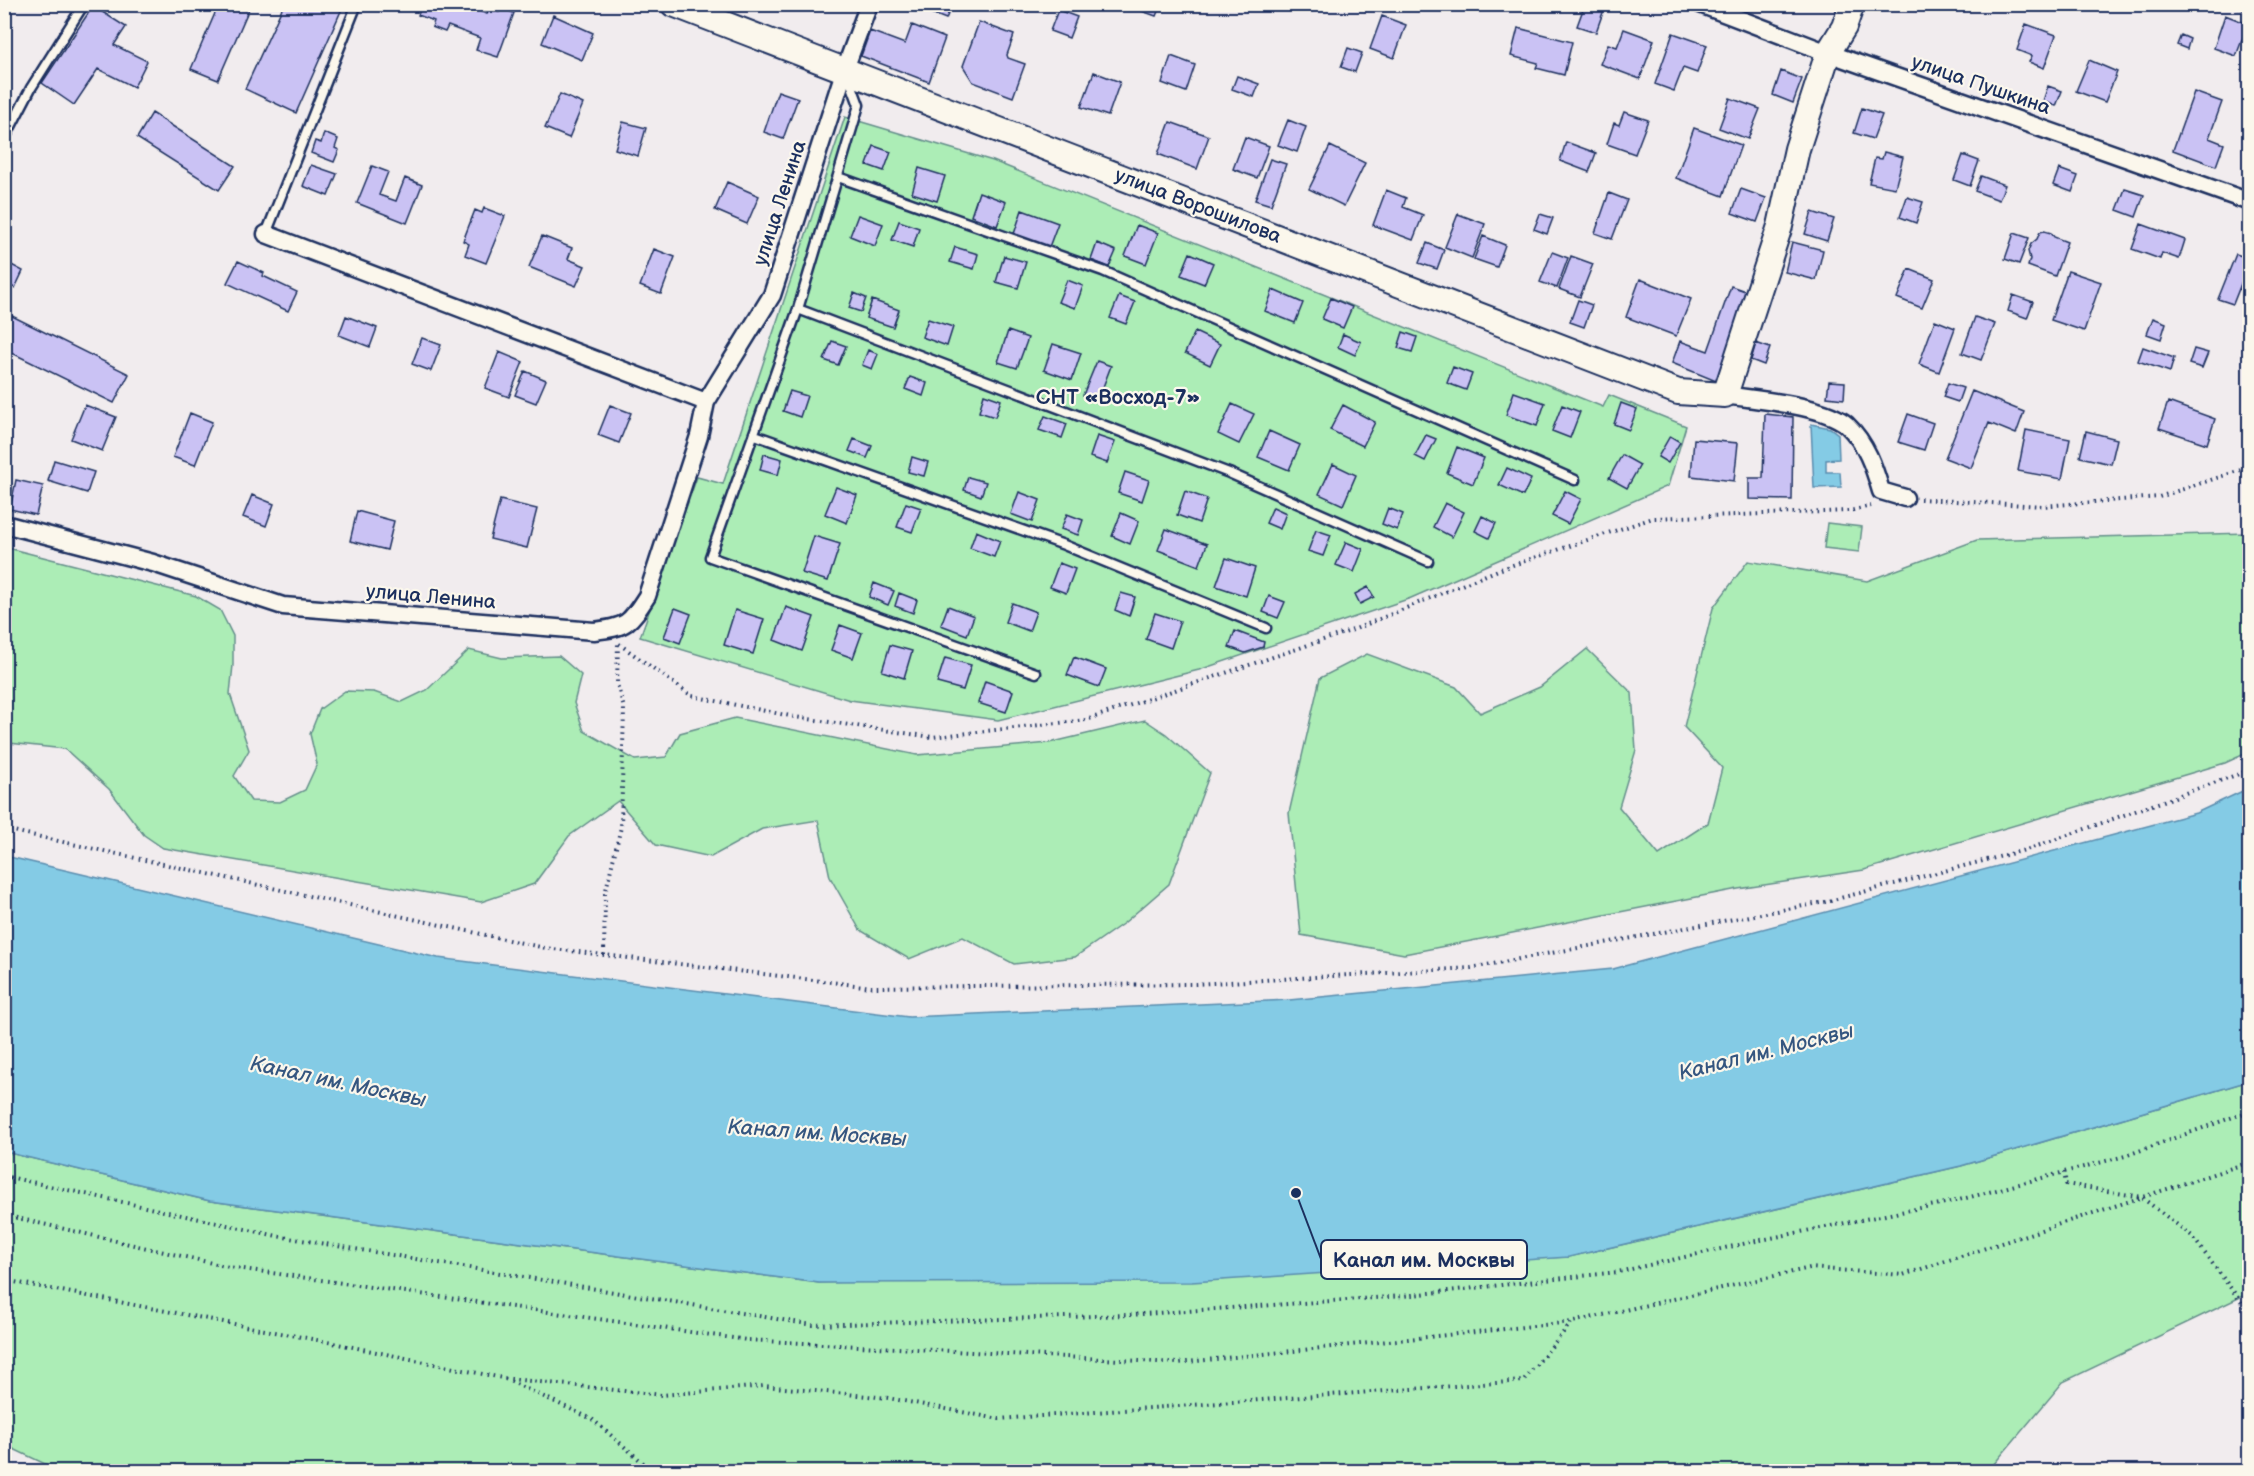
<svg xmlns="http://www.w3.org/2000/svg" width="2254" height="1476" viewBox="0 0 2254 1476" font-family="'Balsamiq Sans',sans-serif">
<style>
.green{fill:#acedb6;stroke:#648e8a;stroke-width:1.5}
.water{fill:#84cbe5;stroke:#5a8daf;stroke-width:1.5}
.building{fill:#cac2f4;stroke:#1b2f5e;stroke-width:1.5}
.lines{fill:none;stroke-linecap:round;stroke-linejoin:round}
.lane-casing{stroke:#1b2f5e;stroke-width:13}
.street-casing{stroke:#1b2f5e;stroke-width:21}
.secondary-casing{stroke:#1b2f5e;stroke-width:28}
.path{stroke:#1b2f5e;stroke-width:4;stroke-dasharray:1.5 4.5;stroke-linecap:butt}
.lane{stroke:#fbf7ec;stroke-width:8}
.street{stroke:#fbf7ec;stroke-width:16}
.secondary{stroke:#fbf7ec;stroke-width:24}
.labels{text-anchor:middle;dominant-baseline:central;stroke-width:4.5;stroke-linejoin:round;paint-order:stroke}
.street-label{font-size:20px;fill:#1b2f5e;stroke:#fbf7ec}
.neighbourhood-label{font-size:21px;font-weight:bold;fill:#1b2f5e;stroke:#fbf7ec}
.water-label{font-size:21px;font-style:italic;fill:#355680;stroke:#fbf7ec}
.leader{fill:none;stroke:#1b2f5e;stroke-width:2}
.callout-dot{fill:#1b2f5e;stroke:#fbf7ec;stroke-width:2}
.callout{fill:#fbf7ec;stroke:#1b2f5e;stroke-width:2}
.callout-label{font-size:21px;text-anchor:middle;font-weight:bold;fill:#1b2f5e}
</style>
<rect width="100%" height="100%" fill="#f1ecee"/>
<filter id="ink" filterUnits="userSpaceOnUse"><feTurbulence type="fractalNoise" baseFrequency=".0167" numOctaves="2"/><feDisplacementMap in="SourceGraphic" scale="12" xChannelSelector="R" yChannelSelector="G"/><feConvolveMatrix kernelMatrix="1 2 1 2 8 2 1 2 1" color-interpolation-filters="sRGB"/></filter>
<g filter="url(#ink)">
<path class="green" d="M845,117l148,44 610,246 6,-12 77,31 -18,60 -257,112 -212,72 -201,50 -148,-20 -210,-63 57,-160 26,7z
M1827,523l35,4 -3,25 -35,-4z
M2249,533v219l-24,11 -361,107 -126,19 -334,65 -103,-19 -12,-122 31,-135 47,-24 89,33 24,26 60,-26 47,-38 45,44 4,57 -17,57 40,48 49,-32 14,-55 -38,-41 29,-119 35,-47 119,20 110,-41z
M4,547l192,49 24,14 13,26v29l-3,29 19,56 -15,26 17,25 29,1 25,-12 12,-26 -7,-30 10,-25 25,-18 29,1 28,10 25,-12 42,-40 33,8 57,-2 22,19 -7,28 10,28 51,29 31,-3 14,-24 55,-15 182,37 132,-12 96,-23 21,14 44,39 -41,111 -45,39 -49,34 -61,7 -51,-27 -54,22 -49,-29 -30,-53 -12,-57 -56,9 -51,28 -55,-12 -38,-44 -49,35 -35,48 -53,18 -318,-54 -19,-13 -35,-46 -44,-40 -56,-6 -4,-5z
M2249,1081v212l-186,89 -75,89 -1926,1 -57,-27v-293l205,49 609,82 750,-26 392,-91z"/>
<path class="water" d="M1811,424l19,4 8,6 1,25 -13,1v12h14l1,15 -27,1z
M2249,788v293l-288,85 -392,91 -377,25 -373,1 -609,-82 -205,-49v-296l433,102 471,59 380,-17 324,-31 583,-156z"/>
<path class="building" d="M219,4h32l-33,76 -27,-11z
M284,4h60l-48,109 -51,-24z
M422,4h39l26,10 2,-5 10,3 2,-4 13,5 -16,44 -22,-7 4,-12 -32,-12 -3,6 -13,-5 2,-6 -16,-6z
M908,4h44l-6,15z
M1144,4h17l-5,12 -14,-5z
M1585,4h21l-10,28 -19,-6z
M2230,4h20v4l-2,4z
M93,6l33,21 -12,18 33,16 -13,26 -36,-18 -24,36 -32,-22z
M1058,10l19,7 -8,21 -19,-7z
M553,15l40,18 -11,27 -40,-17z
M2225,15l23,9 -12,32 -22,-8z
M1382,16l24,9 -12,33 -24,-9z
M979,22l35,13 -7,20 1,3 17,6 -12,33 -40,-15 -10,-16z
M2026,24l30,11 -12,33 -15,-6 3,-6 -15,-6z
M912,25l33,13 -16,44 -68,-26 9,-25 35,13z
M1518,28l54,14 -8,33 -28,-7 2,-5 -27,-7z
M1624,29l30,11 -14,39 -40,-15 8,-20 9,3z
M1673,33l34,12 -10,28 -14,-5 -9,23 -19,-7z
M2181,35l9,4 -3,10 -10,-4z
M1348,48l14,5 -7,19 -14,-5z
M1171,56l24,9 -9,27 -24,-9z
M2089,60l28,12 -12,30 -29,-11z
M1781,71l21,8 -9,24 -20,-8z
M1094,72l26,10 -12,34 -27,-9z
M1237,76l22,8 -5,13 -22,-8z
M2048,86l14,5 -6,15 -13,-5z
M778,91l20,7 -15,41 -19,-7z
M2194,92l28,10 -13,36 15,6 -8,22 -43,-16z
M560,94l23,10 -14,34 -24,-10z
M1730,98l30,11 -12,30 -29,-11z
M1862,108l20,7 -9,24 -19,-6z
M1624,112l24,8 -13,34 -28,-10 7,-21 5,2z
M152,113l83,53 -16,24 -82,-52z
M1288,120l18,7 -9,25 -19,-7z
M623,122l23,6 -8,28 -23,-7z
M1170,122l39,14 -12,33 -39,-15z
M1694,128l47,17 -18,51 -47,-18z
M324,133l14,6 -3,9 4,2 -5,12 -23,-9 4,-12 6,2z
M1245,137l24,9 -12,32 -24,-9z
M1566,142l30,11 -7,19 -29,-11z
M874,146l17,6 -7,19 -17,-6z
M1330,146l35,17 -21,43 -35,-17z
M1884,152l19,5 -8,31 -26,-5 6,-25 7,1z
M1963,155l16,6 -9,25 -16,-6z
M1270,159l16,5 -15,41 -16,-5z
M311,165l26,9 -9,22 -25,-10z
M372,166l16,6 -9,23 17,6 9,-23 17,7 -15,38 -50,-20z
M919,168l26,8 -8,25 -25,-8z
M2059,169l19,7 -6,16 -19,-7z
M1981,176l24,9 -6,15 -24,-9z
M727,182l32,14 -12,28 -32,-14z
M1741,189l25,9 -9,24 -25,-9z
M2125,189l19,6 -8,22 -19,-7z
M1386,190l20,8 -3,9 20,8 -10,25 -40,-15z
M979,192l27,10 -9,24 -26,-10z
M1609,193l18,7 -15,39 -17,-6z
M1907,197l16,5 -7,21 -16,-6z
M484,208l21,8 -19,47 -21,-8 4,-11 -6,-3 12,-31 7,3z
M1022,210l36,13 -9,24 -35,-13z
M1812,212l22,7 -7,22 -22,-7z
M1458,214l27,10 -13,34 -27,-11z
M1540,214l13,4 -6,16 -13,-5z
M858,215l25,9 -8,22 -25,-10z
M899,221l20,7 -6,19 -21,-7z
M2141,224l44,16 -6,19 -17,-6 -2,6 -28,-10z
M1137,225l21,8 -12,31 -21,-8z
M2044,231l7,2 3,4 13,5 -12,34 -27,-10 2,-7 -2,-8 3,-7 6,-5 3,-7z
M2014,233l15,5 -10,26 -14,-5z
M542,236l30,12 -4,11 17,7 -9,20 -47,-19z
M1483,236l22,9 -8,22 -23,-8z
M1792,242l31,8 -7,30 -31,-8z
M1097,243l19,8 -7,16 -18,-7z
M1427,243l17,7 -7,19 -18,-6z
M955,247l23,7 -4,15 -24,-7z
M654,249l21,8 -14,37 -21,-8z
M1552,252l16,6 -11,30 -17,-6z
M1190,253l23,10 -9,21 -23,-9z
M2236,254l14,5v2l-17,43 -15,-5z
M1004,256l22,6 -8,26 -22,-6z
M1571,256l22,8 -13,33 -21,-8z
M4,261l19,10 -8,17 -11,-5z
M238,261l26,12 -1,3 34,16 -9,19 -61,-28z
M1909,269l25,10 -12,29 -25,-10z
M2246,270l4,1v22l-11,-4z
M2068,271l33,11 -17,49 -33,-11z
M1640,279l51,20 -15,37 -50,-19z
M1067,280l16,6 -8,22 -17,-6z
M1731,286l17,6 -27,91 -49,-20 8,-22 28,10z
M1273,290l30,13 -8,20 -30,-12z
M854,293l12,5 -5,14 -12,-4z
M2013,295l20,7 -6,16 -19,-7z
M1119,296l16,6 -9,22 -16,-6z
M1331,298l21,9 -9,21 -21,-9z
M872,300l27,10 -6,17 -27,-9z
M1578,300l14,5 -8,22 -14,-5z
M4,312l125,62 -15,29 -110,-54z
M346,316l31,12 -7,19 -31,-12z
M1975,317l20,7 -14,36 -19,-7z
M2153,318l13,5 -5,16 -14,-5z
M928,319l25,8 -6,19 -25,-9z
M1935,320l20,8 -16,44 -20,-8z
M1008,331l20,7 -11,30 -19,-6z
M1195,332l25,12 -10,21 -25,-12z
M1403,332l14,5 -5,15 -14,-4z
M1343,334l18,8 -6,13 -17,-8z
M422,338l19,7 -10,26 -19,-7z
M832,341l14,5 -8,19 -14,-5z
M1756,343l14,5 -6,17 -13,-5z
M1053,344l28,9 -9,27 -28,-10z
M2143,347l31,11 -4,14 -32,-11z
M2194,349l14,4 -6,15 -13,-4z
M868,350l10,4 -6,15 -10,-4z
M499,352l24,10 -14,35 -24,-9z
M1097,361l14,5 -13,34 -15,-5z
M1453,367l19,7 -6,16 -19,-7z
M525,371l21,9 -10,23 -21,-8z
M910,377l17,6 -4,13 -18,-7z
M1829,381l16,1 -1,17 -17,-2z
M1948,383l15,5 -5,14 -15,-5z
M790,391l17,5 -7,21 -17,-6z
M1972,391l52,21 -8,22 -27,-11 -18,45 -26,-10z
M1514,392l31,11 -8,23 -31,-11z
M984,394l17,6 -6,17 -16,-5z
M2168,402l47,17 -8,25 -48,-16z
M1621,403l16,6 -8,21 -15,-6z
M1232,404l22,10 -15,30 -21,-10z
M85,405l31,12 -14,34 -31,-12z
M610,405l21,8 -12,30 -21,-8z
M1343,405l32,17 -12,24 -33,-16z
M1562,405l18,7 -10,26 -18,-7z
M190,413l22,9 -17,43 -22,-8z
M1765,414l28,3 -1,83 -43,-1v-21h14z
M1908,414l25,9 -9,27 -26,-8z
M1045,416l22,8 -5,14 -23,-8z
M2026,430l44,9 -8,40 -44,-8z
M1269,431l31,14 -11,25 -31,-13z
M2086,431l31,8 -6,25 -31,-7z
M1426,435l10,4 -11,22 -10,-5z
M1097,436l18,6 -8,21 -17,-6z
M1670,436l10,6 -12,21 -10,-6z
M854,439l18,7 -5,12 -18,-7z
M1694,439l44,4 -4,38 -43,-5z
M1457,447l27,11 -11,26 -26,-11z
M764,454l18,5 -4,16 -18,-5z
M1622,455l18,10 -13,23 -18,-10z
M912,457l16,5 -4,14 -16,-4z
M54,460l40,12 -7,21 -39,-12z
M1333,464l23,11 -13,30 -24,-11z
M1507,468l24,11 -8,17 -24,-11z
M1125,472l24,8 -7,21 -24,-8z
M968,477l18,5 -5,14 -17,-6z
M16,480l27,6 -7,29 -26,-6z
M836,487l21,8 -10,28 -22,-9z
M1185,491l22,8 -8,24 -22,-8z
M1565,491l16,8 -13,25 -16,-8z
M1019,492l21,8 -8,22 -21,-8z
M252,495l22,9 -8,22 -23,-9z
M500,500l37,9 -10,39 -37,-9z
M906,503l15,5 -9,24 -15,-5z
M1445,503l19,9 -12,25 -19,-10z
M1273,507l13,6 -6,16 -14,-6z
M1388,508l15,6 -6,16 -15,-6z
M357,511l37,10 -7,29 -37,-9z
M1121,513l18,8 -9,23 -18,-8z
M1067,514l16,6 -5,15 -17,-6z
M1482,516l14,7 -7,15 -14,-7z
M1166,529l41,15 -8,22 -41,-16z
M1316,530l15,5 -8,21 -15,-5z
M976,531l24,10 -6,16 -24,-9z
M814,536l26,8 -12,37 -26,-8z
M1346,542l17,7 -9,23 -18,-7z
M1226,558l29,10 -9,28 -30,-10z
M1059,563l16,6 -9,24 -16,-6z
M874,583l20,8 -6,14 -19,-8z
M1368,587l6,10 -14,7 -5,-10z
M899,593l18,7 -4,13 -18,-7z
M1121,593l14,4 -6,19 -14,-6z
M1269,596l16,6 -7,16 -15,-6z
M1012,603l24,9 -7,19 -24,-9z
M948,606l26,10 -7,19 -26,-10z
M786,607l28,10 -12,34 -28,-11z
M675,608l16,6 -11,29 -16,-6z
M735,610l29,9 -11,35 -29,-9z
M1155,613l25,8 -9,27 -25,-9z
M840,625l22,8 -9,25 -22,-8z
M1235,631l29,11 -1,5 -18,6 -16,-6z
M890,645l22,6 -8,27 -22,-7z
M1074,657l32,12 -7,18 -32,-12z
M945,658l26,7 -8,25 -26,-7z
M985,681l28,10 -7,21 -28,-9z"/>
<g class="lines">
<defs>
<path id="lane" d="M848,75l11,30 -61,204 -88,248 326,116
M4,140l27,-52 53,-84
M838,177l265,94 472,209
M266,234l91,-230
M798,309l431,164 199,88
M755,435l309,110 202,83"/>
<path id="street" d="M1700,4l128,49 422,149
M266,234l440,168
M1725,395c31,5 99,10 122,30 19,18 27,42 34,66l24,7
M4,524l149,39 130,43 311,25c33,-4 35,-7 53,-35l52,-160 7,-34 66,-107 73,-226 24,-65"/>
<path id="secondary" d="M673,4l1005,388 47,3 55,-169 17,-77 31,-96 16,-26 8,-23"/>
</defs>
<use href="#lane" class="lane-casing"/>
<use href="#street" class="street-casing"/>
<use href="#secondary" class="secondary-casing"/>
<path class="path" d="M1920,499l123,7 116,-9 91,-30
M619,644l73,52 103,21 137,20 154,-17 267,-90 145,-60 155,-52 197,-7 21,-5
M4,829l541,119 327,39 323,-3 276,-16 354,-66 204,-53 221,-79
M604,955l1,-61 16,-67 3,-119 -7,-24 1,-41
M2064,1172l2,12 75,13 51,39 58,78
M4,1176l273,60 536,89 316,-10 274,-19 215,-24 138,-31 199,-40 170,-45 125,-45
M4,1215l225,52 518,73 430,23 395,-41 238,-54 93,7 347,-113
M4,1280l334,64 164,34 160,17 102,-9 124,12 111,21 524,-38 48,-58
M505,1379l87,40 62,53"/>
<use href="#lane" class="lane"/>
<use href="#street" class="street"/>
<use href="#secondary" class="secondary"/>
</g>
</g>
<g class="labels">
<g class="street-label">
<text transform="translate(1981 85) rotate(19)">улица Пушкина</text>
<text transform="translate(780 203) rotate(-72)">улица Ленина</text>
<text transform="translate(1198 206) rotate(21)">улица Ворошилова</text>
<text transform="translate(431 597) rotate(5)">улица Ленина</text>
</g>
<g class="neighbourhood-label">
<text x="1118" y="397">СНТ «Восход-7»</text>
</g>
<g class="water-label">
<text transform="translate(1766 1052) rotate(-14)">Канал им. Москвы</text>
<text transform="translate(338 1082) rotate(12)">Канал им. Москвы</text>
<text transform="translate(817 1133) rotate(4)">Канал им. Москвы</text>
</g>
</g>
<path class="leader" d="M1296 1193L1321 1259"/>
<circle class="callout-dot" cx="1296" cy="1193" r="6"/>
<rect class="callout" x="1321" y="1240" width="206" height="39" rx="6"/>
<g class="callout-label">
<text x="1424" y="1267">Канал им. Москвы</text>
</g>
<rect width="2254" height="1476" fill="none" stroke="#fbf7ec" stroke-width="24"/>
<rect x="12" y="12" width="2230" height="1452" fill="none" stroke="#1b2f5e" stroke-width="2" filter="url(#ink)"/>
</svg>
